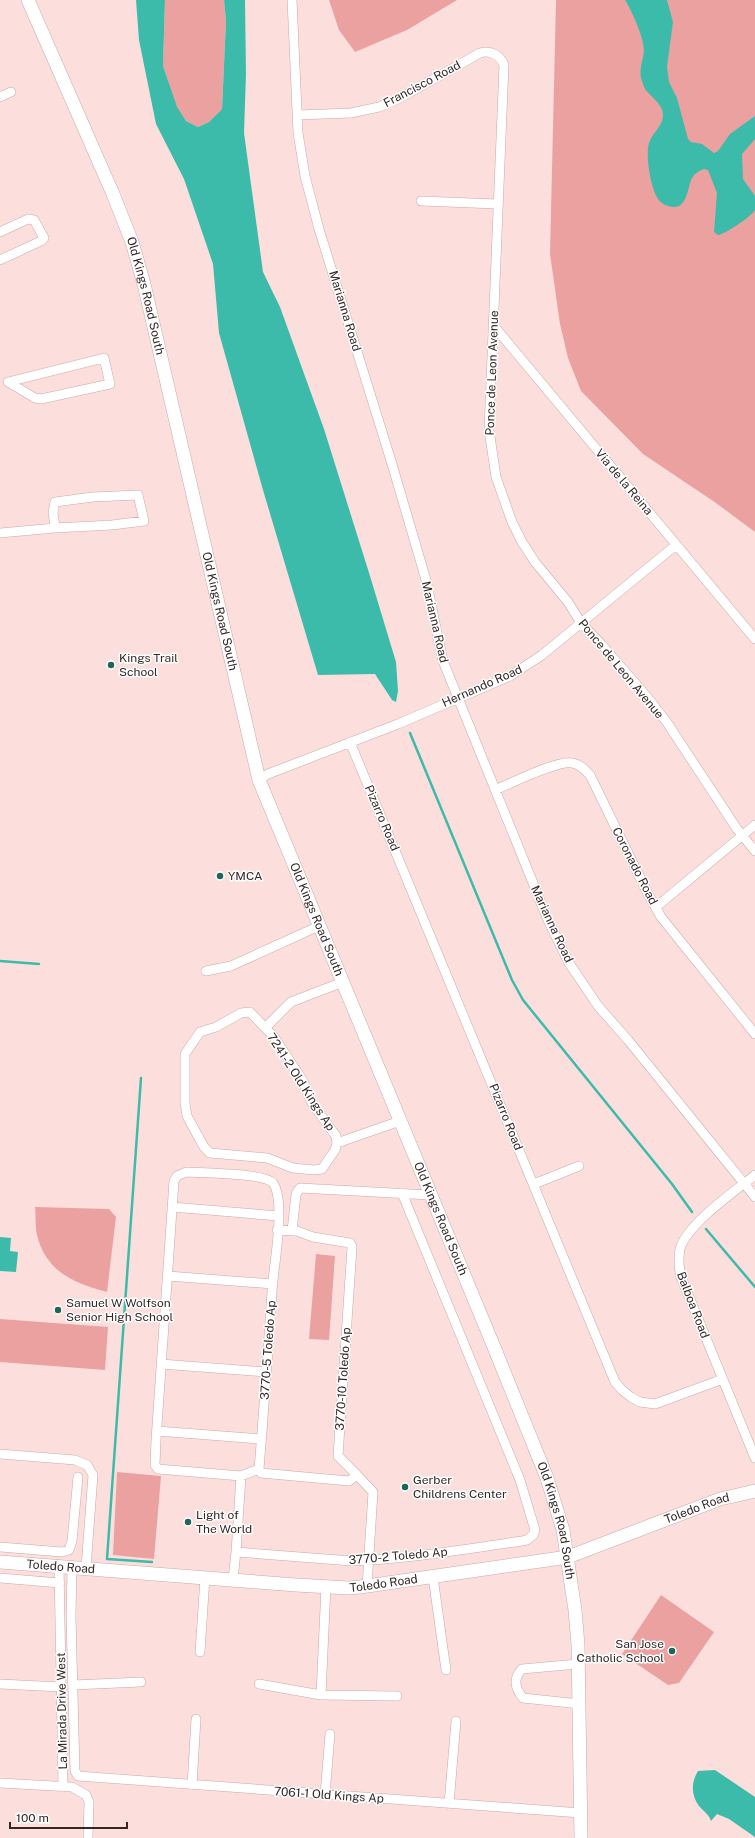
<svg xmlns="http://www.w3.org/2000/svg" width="755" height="1838" viewBox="0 0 755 1838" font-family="'Public Sans',sans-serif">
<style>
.green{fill:#eba19f}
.water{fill:#3cbbaa}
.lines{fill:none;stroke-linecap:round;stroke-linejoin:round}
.stream{stroke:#3cbbaa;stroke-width:2.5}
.street-casing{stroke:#cba8a7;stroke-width:10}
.secondary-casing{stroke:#cba8a7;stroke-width:14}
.street{stroke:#fff;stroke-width:9}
.secondary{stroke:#fff;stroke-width:13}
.poi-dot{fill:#1d665d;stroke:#fff;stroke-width:1.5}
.labels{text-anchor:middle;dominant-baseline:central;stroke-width:3;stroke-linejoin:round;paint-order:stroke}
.street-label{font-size:12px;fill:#342726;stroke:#fff}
.poi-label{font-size:12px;fill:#342726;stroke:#fff;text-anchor:start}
</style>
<rect width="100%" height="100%" fill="#fcdfdd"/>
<path class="green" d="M165,0h59l2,21 -4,88 -13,13 -11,5 -12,-6 -10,-14 -13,-41z
M329,0h128l-50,30 -52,22 -16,-22z
M556,0h199v532l-39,-29 -73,-49 -62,-63 -13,-33 -8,-34 -10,-70z
M35,1207l74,2 7,8 -9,75c-33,-9 -61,-20 -70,-57 -2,-9 -1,-19 -2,-28z
M316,1254l19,2 -6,84 -20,-1z
M0,1319l108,8 -3,43 -105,-8z
M117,1472l44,4 -7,83 -41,-4z
M661,1595l53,37 -35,51 -11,2 -46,-31z"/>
<path class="water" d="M136,0h29l-2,66 14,41 9,14 12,6 11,-5 13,-13 4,-88 -2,-21h21l1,74 -2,59 19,139 17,35 44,122 46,147 26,86 2,29 -2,11 -4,-2 -17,-26 -57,1 -55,-185 -44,-157 -6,-69 -29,-85 -28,-55 -17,-84z
M625,0h42l6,22 -6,45 2,15 8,16 11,41 3,3 11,2 12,9 4,-2 12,-17 25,-18v23l-13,15 1,25 12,17v14c-4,7 -30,24 -37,25l-4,-3 3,-39 -9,-23 -4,-1c-5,2 -9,4 -12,9 -4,8 -5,30 -18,29 -3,0 -10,-2 -12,-4 -11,-7 -17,-48 -13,-60 3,-10 13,-16 14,-27 1,-11 -12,-19 -18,-27 -1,-2 -2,-5 -3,-8 -4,-10 1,-20 2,-30 0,-13 -12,-40 -19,-51z
M0,1237l11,1 -1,13 8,1 -2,20 -16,-1z
M715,1770l40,27v40l-26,-18 -12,-5 -6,7c-2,-7 -8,-10 -12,-15 -8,-11 -8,-24 -1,-35z"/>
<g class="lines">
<path class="stream" d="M410,733l102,247 11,20 149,184 20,28
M0,961l39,3
M141,1078l-34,481 45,3
M706,1229l49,58"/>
<defs>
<path id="street" d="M292,0l6,133 7,43 14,53 73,235 34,116 17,81 105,259 21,43 29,43 30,34 127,157
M0,97l11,-5
M298,115l53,-2 28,-6 19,-8 82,-46c11,-3 20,2 24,12l-15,365 7,47 16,45 10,20 13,20 33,40 13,21 21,22 46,53 18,23 71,108 18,22
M421,201l76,3
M0,232l28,-13 6,1 10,18 -3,3 -41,19
M493,325l262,314
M104,358l6,26 -69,15 -6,-1 -27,-16z
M138,495l6,26 -32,4 -57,3 -2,-16 2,-10 38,-5z
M0,533l55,-5
M350,742l265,640 7,8 9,7 9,5 15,2 68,-25
M259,780l9,-6 130,-50 112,-48 32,-21 134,-110
M495,790c17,-7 62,-30 77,-27 8,1 13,7 18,12l58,119 13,23 94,117
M656,907l99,-82
M206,971l25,-5 88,-40
M250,1012l24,25 29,44 9,22 24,33 1,7 -2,7 -13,19 -8,1 -21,-2 -26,-10 -57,-5 -6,-6 -17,-31 -2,-13v-49l15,-22 16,-5 25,-14z
M266,1027l25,-25 52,-20
M337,1143l63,-22
M755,1175c-20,16 -69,50 -75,74 -2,10 -1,19 1,28l74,181
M534,1184l45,-18
M172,1207l107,9
M292,1231l4,-37 4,-6 130,7
M168,1276l105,8
M161,1364l105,8
M157,1431l104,8
M0,1454l75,6 12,5 6,10 -7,93
M259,1469c5,-59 9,-119 13,-178 2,-25 7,-51 7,-76 0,-9 -1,-25 -6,-32 -8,-10 -72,-10 -87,-11l-9,4 -3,5 -18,259 -1,25 3,4 83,7 18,-7 2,4 88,8 8,-6 -19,-19 14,-209 -2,-4 -37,-6 -16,-6 -20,-1
M357,1475l16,17 -6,94
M241,1476l-5,76 116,9c57,-2 114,-12 170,-20l5,-1 6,-5 2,-5 -15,-50 -118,-287
M0,1547l62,5 7,-2 3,-9 6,-64
M59,1566l4,221
M72,1567l-1,49 4,155 3,5 503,37
M433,1577l13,93
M0,1578l60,5
M233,1579l3,-27
M200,1652l5,-75
M578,1664l-56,5c-9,9 -7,20 1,29l57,6
M0,1684l61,3
M259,1684l62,11 76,1
M73,1685l68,-3
M321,1695l5,-109
M0,1783l72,4 14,8 3,7 -1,36
M192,1785l4,-66
M325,1795l5,-61
M449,1804l7,-83"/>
<g id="secondary">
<path id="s1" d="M28,0l85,194 19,48 12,42 115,496 235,567 53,131 16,52 12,80 3,35 3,193"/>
<path id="s2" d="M0,1562l296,23 53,3 11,-1 208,-30 152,-58 35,-8"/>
</g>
</defs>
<use href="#street" class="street-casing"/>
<use href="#secondary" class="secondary-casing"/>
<use href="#street" class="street"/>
<use href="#secondary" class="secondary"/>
</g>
<g class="poi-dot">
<circle cx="111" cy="665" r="4"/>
<circle cx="220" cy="876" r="4"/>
<circle cx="58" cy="1310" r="4"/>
<circle cx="405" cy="1487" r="4"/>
<circle cx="188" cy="1522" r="4"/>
<circle cx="672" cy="1651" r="4"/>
</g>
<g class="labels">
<g class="street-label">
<text transform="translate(422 84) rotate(-28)">Francisco Road</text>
<text stroke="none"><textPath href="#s1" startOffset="319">Old Kings Road South</textPath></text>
<text transform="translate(345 311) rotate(73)">Marianna Road</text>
<text transform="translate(492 373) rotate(-88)">Ponce de Leon Avenue</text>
<text transform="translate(624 482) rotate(50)">Via de la Reina</text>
<text stroke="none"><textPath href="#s1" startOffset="643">Old Kings Road South</textPath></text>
<text transform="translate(435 622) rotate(77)">Marianna Road</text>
<text transform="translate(621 669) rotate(50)">Ponce de Leon Avenue</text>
<text transform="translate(482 686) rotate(-24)">Hernando Road</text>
<text transform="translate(382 818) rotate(67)">Pizarro Road</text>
<text transform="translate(635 866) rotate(63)">Coronado Road</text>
<text stroke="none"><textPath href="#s1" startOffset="967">Old Kings Road South</textPath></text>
<text transform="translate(552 924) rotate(65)">Marianna Road</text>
<text transform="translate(301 1082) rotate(57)">7241-2 Old Kings Ap</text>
<text transform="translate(506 1117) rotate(68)">Pizarro Road</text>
<text stroke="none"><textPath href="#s1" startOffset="1291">Old Kings Road South</textPath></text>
<text transform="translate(693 1305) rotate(69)">Balboa Road</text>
<text transform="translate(268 1350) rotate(-86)">3770-5 Toledo Ap</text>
<text transform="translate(343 1379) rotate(-86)">3770-10 Toledo Ap</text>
<text stroke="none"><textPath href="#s2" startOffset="709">Toledo Road</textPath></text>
<text stroke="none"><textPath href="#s1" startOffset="1615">Old Kings Road South</textPath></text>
<text transform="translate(398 1556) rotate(-5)">3770-2 Toledo Ap</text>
<text stroke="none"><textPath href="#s2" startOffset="61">Toledo Road</textPath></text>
<text stroke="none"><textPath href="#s2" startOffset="385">Toledo Road</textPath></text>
<text transform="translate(62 1711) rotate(-91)">La Mirada Drive West</text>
<text transform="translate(329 1795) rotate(4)">7061-1 Old Kings Ap</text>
</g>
<g class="poi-label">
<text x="119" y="658">Kings Trail<tspan x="119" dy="14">School</tspan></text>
<text x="228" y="876">YMCA</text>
<text x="66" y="1303">Samuel W Wolfson<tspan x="66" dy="14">Senior High School</tspan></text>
<text x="413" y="1480">Gerber<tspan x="413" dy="14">Childrens Center</tspan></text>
<text x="196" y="1515">Light of<tspan x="196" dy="14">The World</tspan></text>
<text x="664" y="1644" text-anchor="end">San Jose<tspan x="664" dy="14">Catholic School</tspan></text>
</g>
</g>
<path d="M10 1822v6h117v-6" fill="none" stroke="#342726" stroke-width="2"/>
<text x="16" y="1822" font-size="12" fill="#342726" stroke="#ffffff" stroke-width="3" paint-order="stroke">100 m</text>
</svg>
